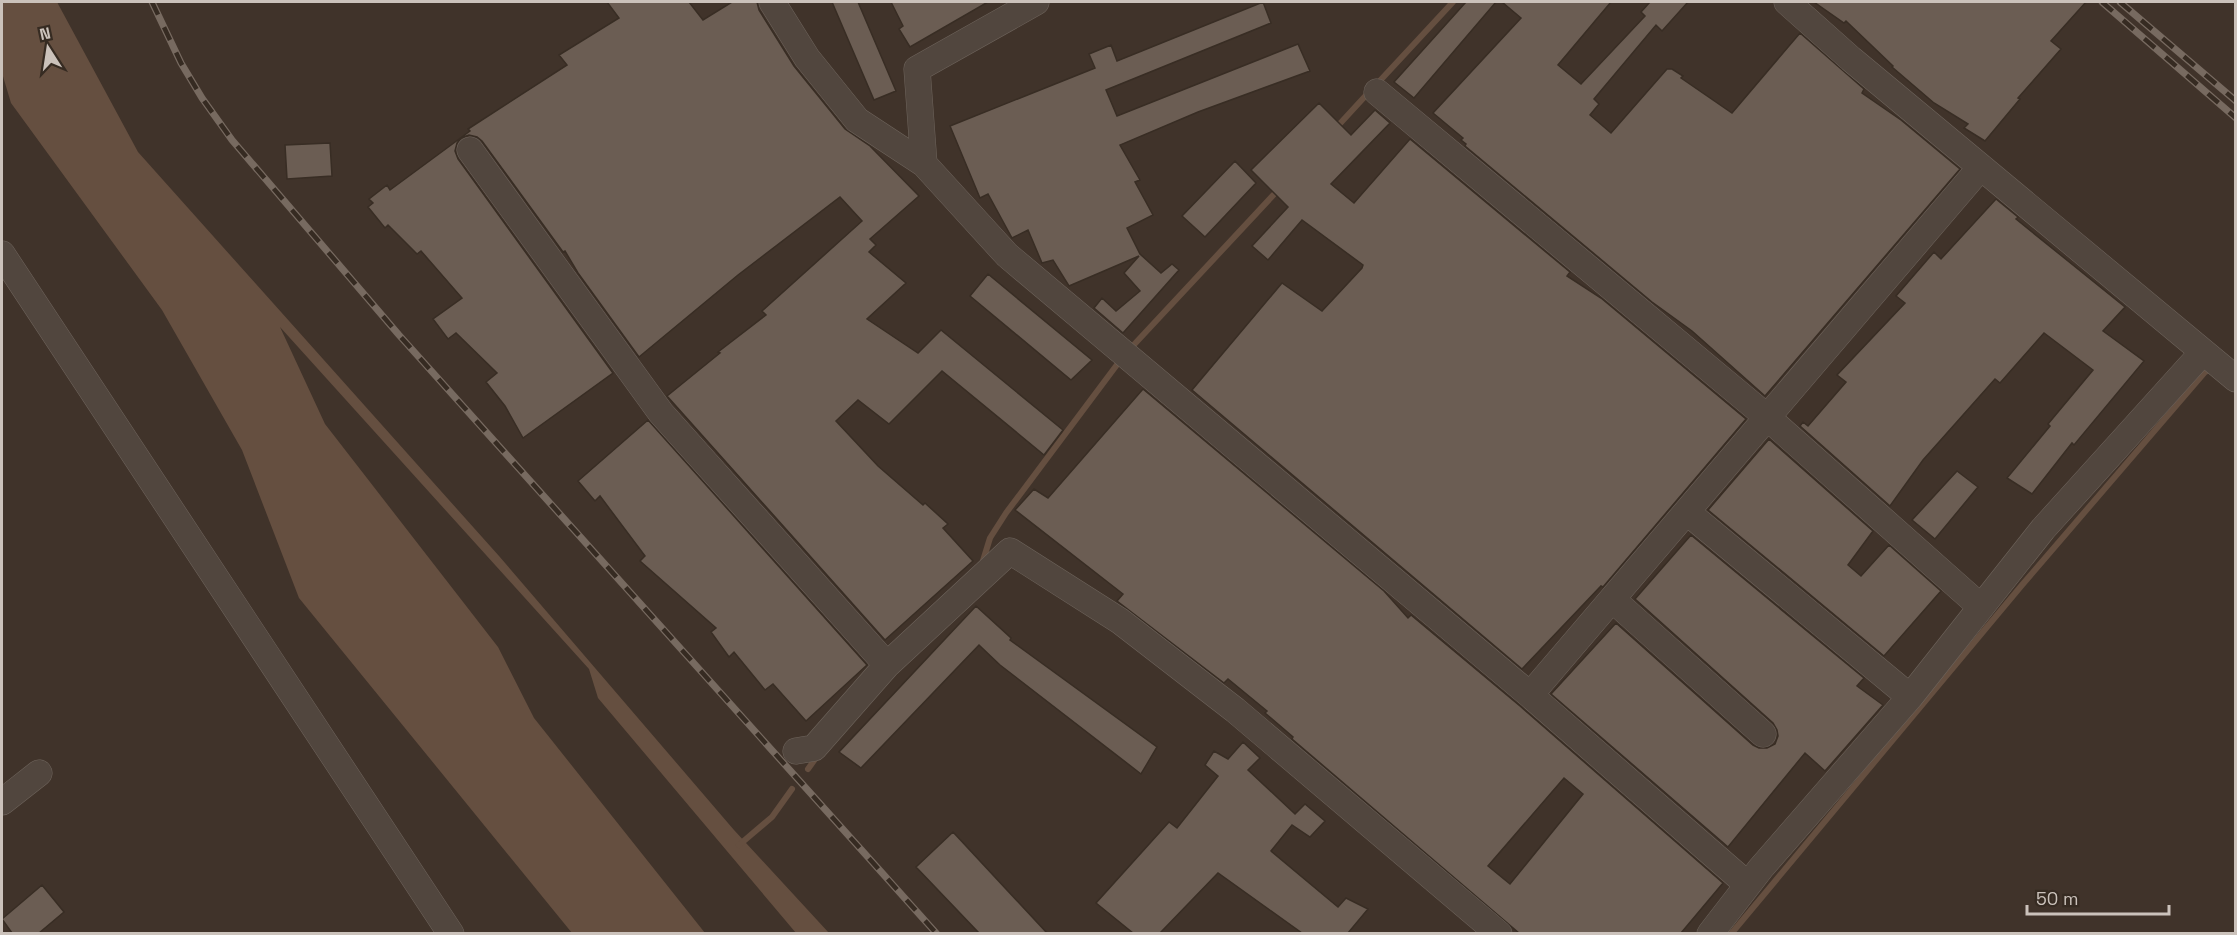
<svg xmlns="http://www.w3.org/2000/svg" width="2237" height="935" viewBox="0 0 2237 935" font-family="'Space Grotesk',sans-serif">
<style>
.water{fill:#654f40}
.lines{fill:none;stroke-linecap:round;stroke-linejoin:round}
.stream{stroke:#654f40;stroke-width:6}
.building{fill:#6b5d53;stroke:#382d24;stroke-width:1.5;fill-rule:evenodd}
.minor-casing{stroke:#6e645c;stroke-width:27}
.minor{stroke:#51463e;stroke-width:26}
.rail-casing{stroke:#776a60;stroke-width:7}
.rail{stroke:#362b22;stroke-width:4.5;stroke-dasharray:14;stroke-linecap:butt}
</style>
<rect width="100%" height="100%" fill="#40332a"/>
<path class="water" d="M2,2h55l81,150 361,404 235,274 95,103h-33l-198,-235 -9,-29 -309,-342 45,97 173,223 36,71 171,215h-133l-273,-335 -57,-148 -80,-140 -151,-207 -9,-30z"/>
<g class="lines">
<path class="stream" d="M1376,85l77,-83
M1335,129l34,-37
M1129,350l150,-161
M982,564l8,-26 16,-25 116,-155
M808,769l10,-14
M739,845l33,-28 20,-28
M1731,934l291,-349 183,-213 7,-3"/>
</g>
<path class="building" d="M607,2h82l14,18 29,-18h25l2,8 35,56 51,63 25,17 49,50 -49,43 6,6 -7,7 37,31 -39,36 51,34 23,-23 122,100 -19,25 -102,-84 -53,53 -31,-24 -22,21 42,45 45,39 2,-2 23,21 -5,4 30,33 -88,79 -218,-244 53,-43 -2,-1 48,-37 -4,-4 100,-90 -22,-24 -102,78 -99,82 -61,-84 -13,-22 -2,1 -81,-111 -5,-4 -8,-2 -8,3 -4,5 -2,8 3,8 155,214 -90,65 -18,-32 -19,-24 11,-9 -41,-40 -8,6 -15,-20 29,-21 -41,-47 -4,3 -29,-29 -3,3 -17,-21 5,-4 -4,-4 18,-14 3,5 80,-59 -2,-2 99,-64 -8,-10 60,-37z
M832,2h26l38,89 -22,9z
M891,2h97l-78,45 -11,-18 4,-3z
M1263,2l8,21 -165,67 11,26 181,-72 12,27 -112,41 -78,33 20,35 -5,2 18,33 -26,13 13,26 21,19 11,-9 7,6 -56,63 -29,-25 8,-10 14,13 24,-20 -16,-18 15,-17 -70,30 -16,-26 -11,3 -14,-33 -16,8 -24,-44 -8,4 -30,-72 145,-58 -6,-14 22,-9 6,16z
M1466,2h30l-82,96 -20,-16z
M1502,2h109l-53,63 23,19 64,-68 -4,-4 9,-10h38l-26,29 -6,-6 -62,74 5,5 -9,11 21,18 56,-64h5l11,7 -2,2 51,35 68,-80 64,56 -2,4 39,27 59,49 -195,227 -73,-65 -40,-29 -187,-156 1,-2 -5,-4 2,-2 -30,-25 88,-95z
M1814,2h272l-35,39 10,8 -43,49 2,1 -35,42 -21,-13 4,-4 -34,-21 -42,-36 1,-1 -47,-45 -2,2z
M1319,103l32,32 24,-25 15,13 -59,61 23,19 56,-64 160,133 -3,4 34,22 145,121 -143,168 -2,-1 -79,83 -330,-279 90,-107 40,28 40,-43 1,-3 -61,-45 -34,40 -16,-14 36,-39 -37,-37z
M330,143l2,33 -45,3 -2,-34z
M1235,161l21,22 -51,54 -23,-21z
M1996,199l22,18 -2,2 109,88 -22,24 41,30 -70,84 -2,-2 -40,51 -25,-16 43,-52 -2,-2 45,-54 -49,-37 -44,50 -5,-4 -72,81 -33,46 -90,-80 3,-4 5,4 38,-44 -9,-7 68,-72 -9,-7 38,-44 7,7z
M988,274l104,86 -21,20 -101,-84z
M1143,389l241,202 24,27 3,-3 109,91 203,177 -42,50h-162l-227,-194 1,-2 -28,-24 2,-2 -39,-32 -4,4 -107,-82 6,-7 -108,-84 19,-21 14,9zM1564,778l19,16 -73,90 -22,-18z
M648,420l219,245 -61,56 -33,-37 -8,6 -31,-38 -5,5 -18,-25 5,-4 -76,-67 5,-5 -45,-60 -5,5 -17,-20z
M1769,439l104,92 -25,34 13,11 28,-31 52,46 -57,65 -176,-146z
M1957,471l21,16 -43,52 -23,-19z
M1691,535l173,143 -7,8 26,19 -58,66 -20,-18 -77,94 -177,-153 65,-71 137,122 6,3h8l8,-4 3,-8 -1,-6 -4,-7 -138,-124z
M976,606l35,32 -1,2 147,107 -16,27 -141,-109 -21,-20 -118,123 -22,-16z
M1243,742l17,16 -12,12 47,44 10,-10 20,17 -15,16 -18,-12 -21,26 67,56 8,-9 22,11 -20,24h-46l-84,-60 -58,60h-27l-37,-30 73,-81 8,6 41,-52 -13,-11 9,-14 14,8z
M953,832l94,101h-68l-63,-66z
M42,885l22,27 -25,21h-27l-10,-14z"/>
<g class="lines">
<defs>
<path id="minor" d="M772,2l35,56 50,62 67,44 83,91 523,440 218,190
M1787,2l64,57 385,320
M1377,92l390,325 214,190
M470,150l191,263 226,252
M924,164l-7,-95 119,-67
M2,254l449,680
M1687,512l223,185
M1612,599l151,135
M1530,695l451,-528
M796,751l18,-3 73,-83 123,-114 110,70 115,89 264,224
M2,802l37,-29
M1710,934l51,-66 149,-171 133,-168 160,-177"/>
</defs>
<use href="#minor" class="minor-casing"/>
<use href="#minor" class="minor"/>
<defs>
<path id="rail" d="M152,2l29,61 21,35 30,42 167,195 538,599
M2102,2l134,116
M2120,2l116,99"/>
</defs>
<use href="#rail" class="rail-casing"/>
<use href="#rail" class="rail"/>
</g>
<rect width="2237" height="935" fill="none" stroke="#cbc2bb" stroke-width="6"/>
<g transform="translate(48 48) rotate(348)" stroke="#362b22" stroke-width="4.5" paint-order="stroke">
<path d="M0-4.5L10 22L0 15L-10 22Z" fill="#cbc2bb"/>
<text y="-9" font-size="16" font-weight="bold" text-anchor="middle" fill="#cbc2bb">N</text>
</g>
<path d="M2027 905v9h142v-9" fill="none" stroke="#cbc2bb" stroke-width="3"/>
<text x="2036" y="905" font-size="18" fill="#cbc2bb" stroke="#362b22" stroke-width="4.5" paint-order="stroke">50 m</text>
</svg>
